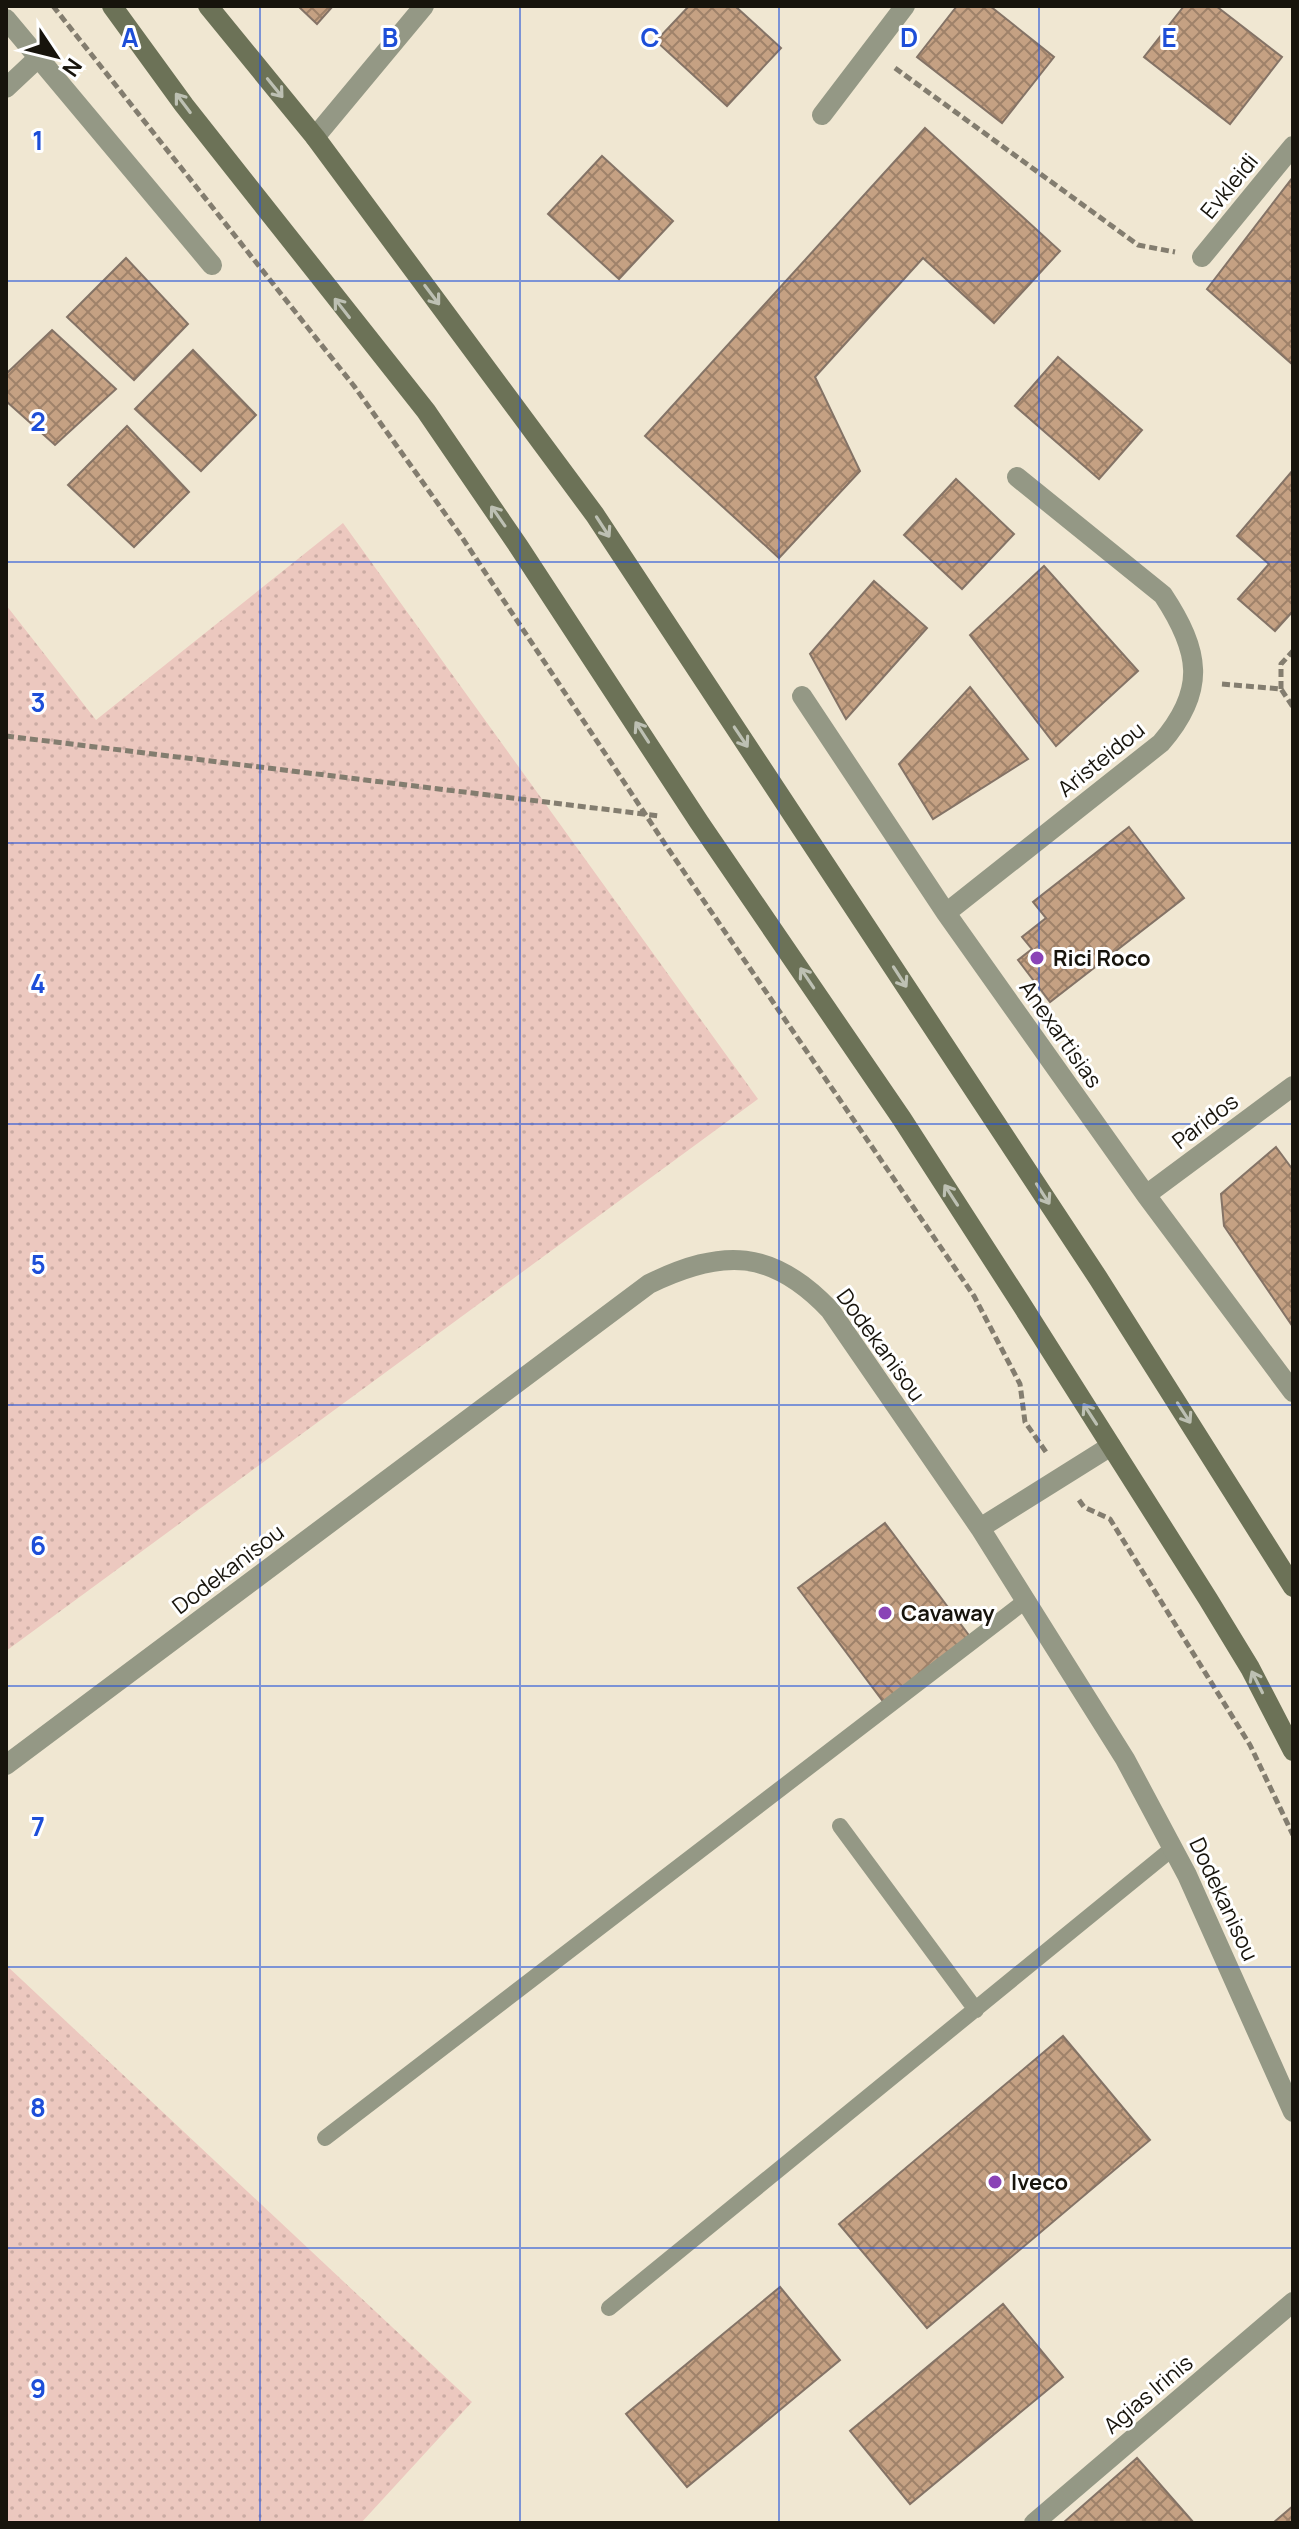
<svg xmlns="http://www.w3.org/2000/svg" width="1299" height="2529" viewBox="0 0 1299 2529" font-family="Manrope,sans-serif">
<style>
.grass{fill:url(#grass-dots)}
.building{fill:url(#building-cross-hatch);stroke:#847366;stroke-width:2}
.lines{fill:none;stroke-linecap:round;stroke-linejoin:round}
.path{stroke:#837d6f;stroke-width:5;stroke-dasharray:8 4;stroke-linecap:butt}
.lane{stroke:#949885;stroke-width:16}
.street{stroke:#949885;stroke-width:20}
.secondary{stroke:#6c7257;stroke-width:20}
.oneway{stroke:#bdc0b3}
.grid{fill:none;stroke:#1d4ed8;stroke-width:2;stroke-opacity:0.55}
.poi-dot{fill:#8a43b6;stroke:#fff;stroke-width:3}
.labels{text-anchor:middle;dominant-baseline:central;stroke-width:6;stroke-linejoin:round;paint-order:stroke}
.street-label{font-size:22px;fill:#17140c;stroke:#fff}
.poi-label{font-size:22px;font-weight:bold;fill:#17140c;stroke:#fff;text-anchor:start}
.grid-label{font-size:26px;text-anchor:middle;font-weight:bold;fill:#1d4ed8;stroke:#fff;stroke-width:6;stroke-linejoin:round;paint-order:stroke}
</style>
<defs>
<pattern id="grass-dots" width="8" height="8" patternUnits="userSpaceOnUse" patternTransform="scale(2)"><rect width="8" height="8" fill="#ecc8bf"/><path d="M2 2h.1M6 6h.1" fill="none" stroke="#caaba3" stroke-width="1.8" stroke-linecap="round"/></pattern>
<pattern id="building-cross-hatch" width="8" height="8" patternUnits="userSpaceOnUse" patternTransform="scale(2)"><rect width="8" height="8" fill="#c5a183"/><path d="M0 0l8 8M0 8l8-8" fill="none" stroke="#9f826a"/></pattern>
</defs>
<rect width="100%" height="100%" fill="#f0e7d2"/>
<path class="grass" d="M343,523l415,576 -752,552v-1046l90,115z
M6,1965l466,437 -111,121h-355z"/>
<path class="building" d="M298,6h35l-16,18z
M689,6h46l46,42 -54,58 -71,-65z
M957,6h33l64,51 -52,66 -85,-66z
M1184,6h32l66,51 -52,67 -86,-67z
M925,128l135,123 -66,72 -71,-65 -108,119 45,94 -81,87 -134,-122z
M602,156l71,65 -54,58 -71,-65z
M1293,177v188l-86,-76z
M126,258l62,66 -54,56 -67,-63z
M52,330l64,59 -61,56 -49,-44v-27z
M193,350l63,65 -55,56 -66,-62z
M1058,357l84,73 -43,49 -84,-73z
M127,426l62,66 -55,55 -66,-62z
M1293,470v141l-18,20 -37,-32 31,-35 -32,-28z
M956,479l58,55 -52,55 -58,-54z
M1044,566l94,105 -82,75 -86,-111z
M874,581l53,47 -81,91 -36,-65z
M970,687l58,72 -95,60 -34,-55z
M1129,827l55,71 -134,104 -32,-42 14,-11 -10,-12 24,-19 -13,-16z
M1276,1147l17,23v157l-69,-101 -3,-32z
M885,1523l86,115 -86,66 -87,-116z
M1063,2036l87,104 -223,188 -88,-104z
M780,2287l60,73 -153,127 -61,-73z
M1003,2304l60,73 -153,127 -60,-73z
M1137,2458l57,65h-131z
M1293,2506v17h-20z"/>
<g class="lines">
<path class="path" d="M53,6l301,380 107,150 208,314 305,446 46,88 5,38 21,30
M895,68l243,177 37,7
M1222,684l59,5 12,18
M1281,689v-25l12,-13
M6,736l654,80
M1079,1500l5,7 26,12 140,226 43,90"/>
<path class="lane" d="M840,1826l136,184
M325,2138l699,-536
M609,2308l564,-460"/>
<path class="street" d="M6,19l206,246
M6,88l32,-30
M822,115l83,-109
M315,137l109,-131
M1202,257l91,-111
M802,696l144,217 200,282 147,197
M946,913l215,-170c46,-53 39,-92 2,-148l-146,-118
M1146,1195l147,-109
M980,1528l131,-82
M6,1765l643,-481c74,-36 123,-35 181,26l150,218 145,231 62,116 106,237
M1034,2523l259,-221"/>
<path class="secondary" d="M112,6l72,99 242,306 93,136 180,275 203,297 118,183 188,297 42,69 43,83
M208,6l107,131 280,378 503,763 195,309"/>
</g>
<defs><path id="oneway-shaft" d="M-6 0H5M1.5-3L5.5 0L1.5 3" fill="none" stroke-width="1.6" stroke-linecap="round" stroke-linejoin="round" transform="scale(2)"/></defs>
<g class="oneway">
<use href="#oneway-shaft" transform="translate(275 88) rotate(51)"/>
<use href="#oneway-shaft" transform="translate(183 103) rotate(-127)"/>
<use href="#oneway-shaft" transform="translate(432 295) rotate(53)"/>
<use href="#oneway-shaft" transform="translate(342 308) rotate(-128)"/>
<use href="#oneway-shaft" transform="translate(498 516) rotate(-125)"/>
<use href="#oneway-shaft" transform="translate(603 527) rotate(57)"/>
<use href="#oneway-shaft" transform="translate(642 732) rotate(-123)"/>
<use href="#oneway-shaft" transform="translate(741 737) rotate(56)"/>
<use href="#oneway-shaft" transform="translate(900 977) rotate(57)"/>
<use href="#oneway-shaft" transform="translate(807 978) rotate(-124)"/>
<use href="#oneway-shaft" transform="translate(1043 1194) rotate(57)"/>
<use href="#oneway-shaft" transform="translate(951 1195) rotate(-123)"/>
<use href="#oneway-shaft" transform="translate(1184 1413) rotate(57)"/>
<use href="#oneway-shaft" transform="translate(1090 1414) rotate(-123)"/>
<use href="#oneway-shaft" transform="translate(1257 1682) rotate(-117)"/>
</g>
<path class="grid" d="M260,6v2517M520,6v2517M779,6v2517M1039,6v2517M6,281h1287M6,562h1287M6,843h1287M6,1124h1287M6,1405h1287M6,1686h1287M6,1967h1287M6,2248h1287"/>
<g class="poi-dot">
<circle cx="1037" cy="958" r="8"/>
<circle cx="885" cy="1613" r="8"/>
<circle cx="995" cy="2182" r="8"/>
</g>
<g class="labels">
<g class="street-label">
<text transform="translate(1229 186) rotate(-51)">Evkleidi</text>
<text transform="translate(1101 759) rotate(-39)">Aristeidou</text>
<text transform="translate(1061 1034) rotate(55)">Anexartisias</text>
<text transform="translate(1205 1121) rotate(-37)">Paridos</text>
<text transform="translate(881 1345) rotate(54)">Dodekanisou</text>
<text transform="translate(228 1569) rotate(-37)">Dodekanisou</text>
<text transform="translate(1224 1899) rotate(65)">Dodekanisou</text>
<text transform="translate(1148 2394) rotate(-40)">Agias Irinis</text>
</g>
<g class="poi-label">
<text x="1053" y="958">Rici Roco</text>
<text x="901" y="1613">Cavaway</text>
<text x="1011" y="2182">Iveco</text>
</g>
</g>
<g class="grid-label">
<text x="130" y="47">A</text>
<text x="390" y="47">B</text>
<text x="650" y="47">C</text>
<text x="909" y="47">D</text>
<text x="1169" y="47">E</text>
<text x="38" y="150">1</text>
<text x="38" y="431">2</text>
<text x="38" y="712">3</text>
<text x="38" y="993">4</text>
<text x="38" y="1274">5</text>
<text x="38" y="1555">6</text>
<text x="38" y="1836">7</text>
<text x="38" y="2117">8</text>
<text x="38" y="2398">9</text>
</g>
<rect width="1299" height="2529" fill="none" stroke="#17140c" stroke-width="16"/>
<g transform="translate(56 56) rotate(125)" stroke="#ffffff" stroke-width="6" paint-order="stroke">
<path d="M0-6L14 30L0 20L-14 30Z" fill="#17140c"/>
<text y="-12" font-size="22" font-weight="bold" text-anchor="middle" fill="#17140c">N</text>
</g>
</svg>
